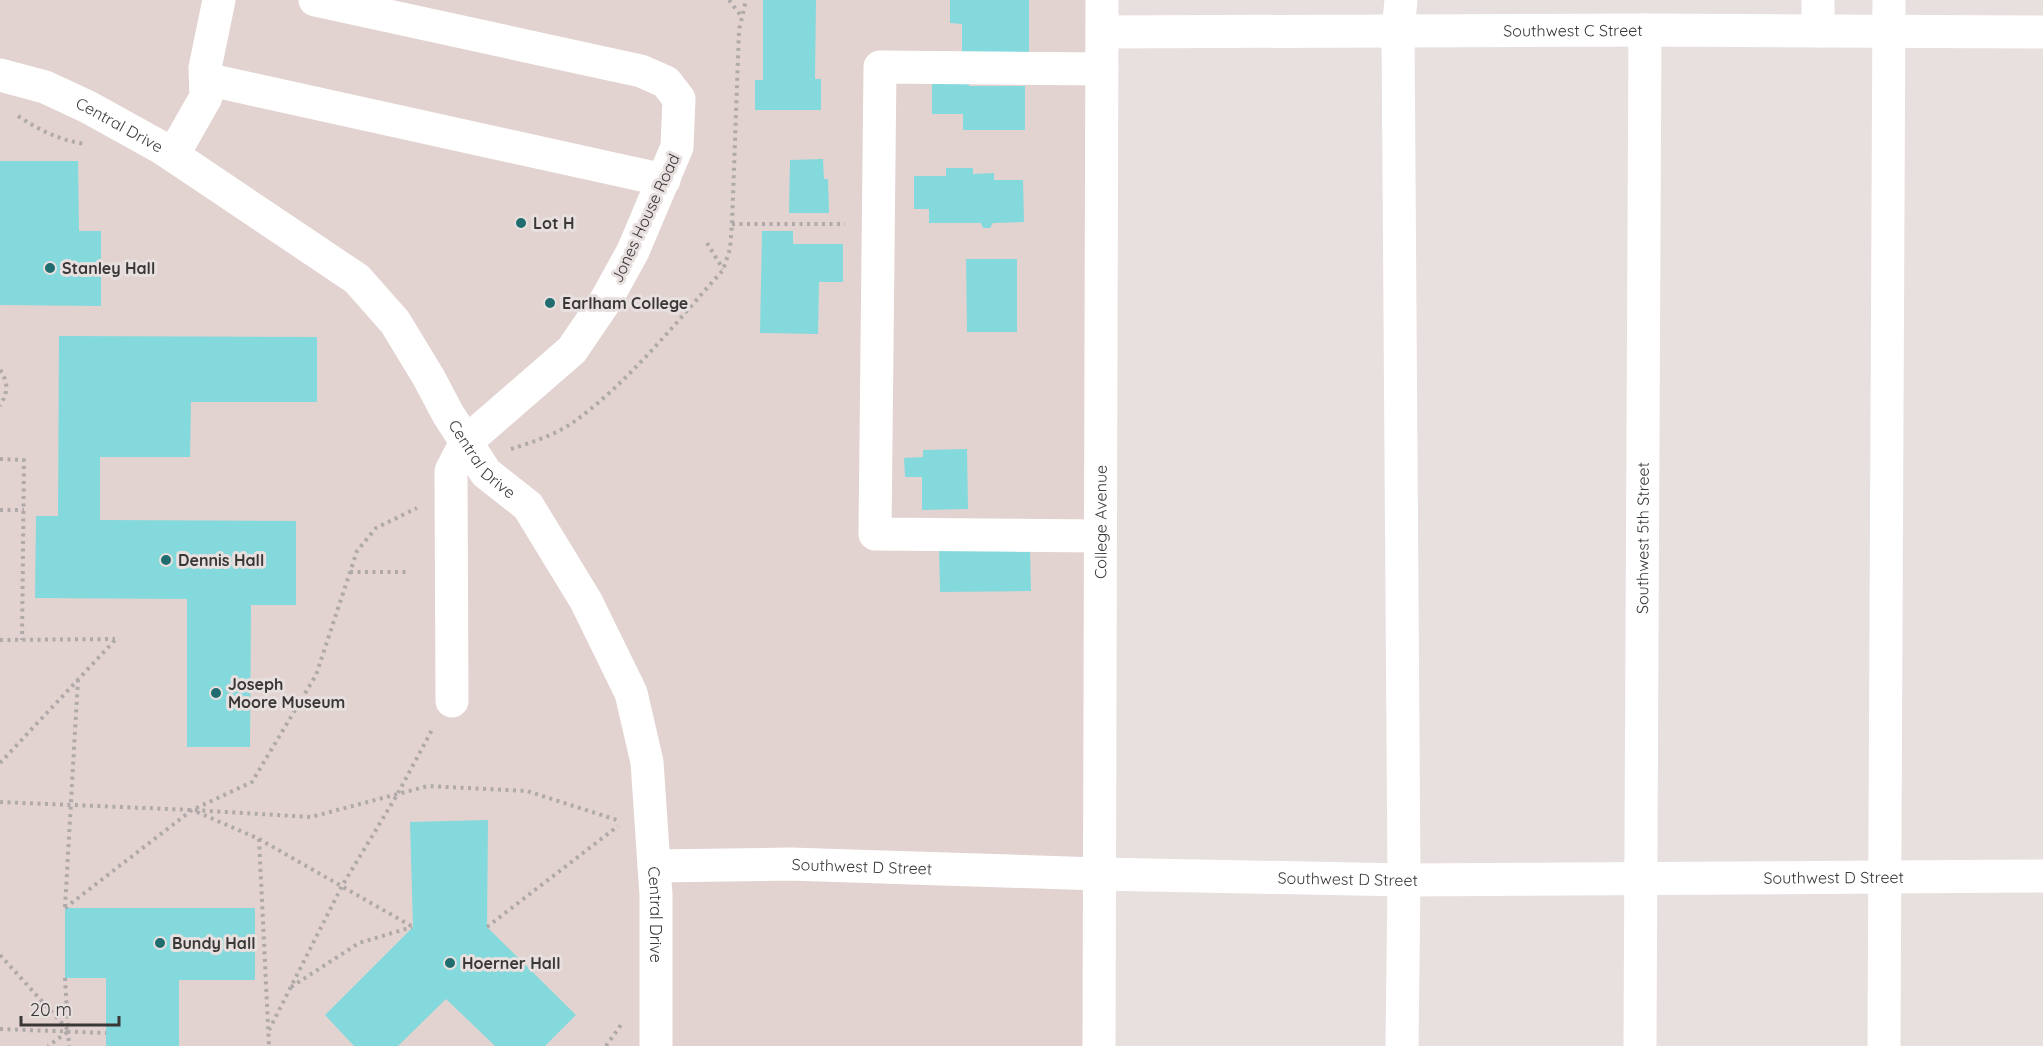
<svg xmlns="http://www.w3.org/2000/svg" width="2043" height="1046" viewBox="0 0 2043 1046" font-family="Quicksand,sans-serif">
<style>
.built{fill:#e2d3d0}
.building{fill:#84d9dc}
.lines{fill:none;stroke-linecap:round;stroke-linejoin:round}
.path{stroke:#afaaa9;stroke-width:4;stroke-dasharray:3 4.5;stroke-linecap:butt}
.minor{stroke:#fff;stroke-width:33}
.poi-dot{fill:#206c6f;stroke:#e7e0df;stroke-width:2}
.labels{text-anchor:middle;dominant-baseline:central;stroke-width:6;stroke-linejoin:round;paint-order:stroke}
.street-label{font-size:16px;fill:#3a3737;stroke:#e7e0df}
.poi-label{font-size:16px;font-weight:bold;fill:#3a3737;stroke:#e7e0df;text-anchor:start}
</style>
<rect width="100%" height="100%" fill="#e7e0df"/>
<path class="built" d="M0,0h1102l-3,1046h-1099z"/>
<path class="building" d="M763,0h53l-1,79h6v31h-66v-30h8z
M950,0h79v52h-67v-28l-12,-1z
M932,78h37v8h56v44h-62v-16h-31z
M823,159l1,20h4l1,34h-40l1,-53z
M0,161h78l1,70h22v75l-101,-1z
M946,168h27v6l21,-1v7h29l1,42 -31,1 -3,5h-7l-2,-5h-52v-14h-15v-33h32z
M762,231h31v13h50v38h-24l-1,52 -58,-1z
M966,259h51v73h-50z
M59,336l258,1v65h-126l-1,55h-90v63l196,1v84h-45l-1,142h-63v-148l-152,-1 1,-82h22z
M967,449l1,60 -46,1v-33h-17l-1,-19 19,-1v-7z
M1015,545v7h15l1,39 -91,1 -1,-46z
M488,820l-1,107 89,88 -31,31h-50l-49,-47 -48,47h-44l-29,-31 88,-88 -3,-105z
M65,908h190v72h-76v66h-73v-68h-41z"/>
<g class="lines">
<path class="path" d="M729,0l12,16
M18,116c21,14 41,24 67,28
M732,224h113
M707,243l16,26
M0,370c9,13 8,22 0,36
M511,449c22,-7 46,-15 64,-28 54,-39 103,-101 148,-151l7,-21 2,-25 7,-194 7,-30
M0,459l24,1 -2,180
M0,510h24
M350,572h59
M0,640l115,-1
M0,763l116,-124
M0,802l192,8 119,7 117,-31 99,5 90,29
M197,812l62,27 154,88
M259,839l10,207
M65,907l13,-228
M65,908l127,-98 60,-28 64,-107 41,-124 19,-23 41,-20
M487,927l131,-101
M0,955l69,76 -21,15
M65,978l4,68
M291,987l68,-44 53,-16
M0,1029l106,4
M269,1030l73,-144 55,-91 36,-67
M606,1046l17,-24"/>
<g class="minor">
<path d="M315,0l326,71 25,11 13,17 -2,48 -44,104 -27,49 -34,50 -106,92 -15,29 1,230"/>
<path d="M1401,0l-3,31 6,849 -2,166"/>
<path d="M1818,0v31"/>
<path id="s1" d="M1102,32l543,-2 398,2"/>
<path id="s2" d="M0,75l45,12 43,20 74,41 195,131 38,43 34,56 19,36 38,59 42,33 58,95 45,92 16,69 9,133v151"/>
<path d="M206,79l458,101"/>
<path d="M173,155l33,-58 -1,-29 14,-68"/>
<path d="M1100,536l-225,-2 5,-467 222,2"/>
<path id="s3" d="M654,866l136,-2 309,10 305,6 639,-4"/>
<path id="s4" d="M1099,1046l3,-1046"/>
<path id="s5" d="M1640,1046l5,-1016"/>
<path d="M1884,1046l5,-1046"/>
</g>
</g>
<g class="poi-dot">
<circle cx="521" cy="223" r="6"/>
<circle cx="50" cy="268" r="6"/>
<circle cx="550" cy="303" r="6"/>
<circle cx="166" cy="560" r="6"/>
<circle cx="216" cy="693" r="6"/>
<circle cx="160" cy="943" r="6"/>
<circle cx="450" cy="963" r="6"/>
</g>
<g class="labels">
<g class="street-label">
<text stroke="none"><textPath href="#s1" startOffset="471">Southwest C Street</textPath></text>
<text stroke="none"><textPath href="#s2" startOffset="130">Central Drive</textPath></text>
<text transform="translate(645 218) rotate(-65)">Jones House Road</text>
<text stroke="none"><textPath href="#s2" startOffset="634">Central Drive</textPath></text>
<text stroke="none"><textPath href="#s4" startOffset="524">College Avenue</textPath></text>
<text stroke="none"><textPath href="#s5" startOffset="508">Southwest 5th Street</textPath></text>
<text stroke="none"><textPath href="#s3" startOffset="208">Southwest D Street</textPath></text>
<text stroke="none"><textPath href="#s3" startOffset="1180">Southwest D Street</textPath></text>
<text stroke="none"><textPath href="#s3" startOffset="694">Southwest D Street</textPath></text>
<text stroke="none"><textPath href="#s2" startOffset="1138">Central Drive</textPath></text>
</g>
<g class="poi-label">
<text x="533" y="223">Lot H</text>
<text x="62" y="268">Stanley Hall</text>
<text x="562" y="303">Earlham College</text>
<text x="178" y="560">Dennis Hall</text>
<text x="228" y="684">Joseph<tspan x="228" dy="18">Moore Museum</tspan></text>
<text x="172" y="943">Bundy Hall</text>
<text x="462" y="963">Hoerner Hall</text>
</g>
</g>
<path d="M21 1016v9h98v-9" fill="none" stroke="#3a3737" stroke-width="3"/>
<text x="30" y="1016" font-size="18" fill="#3a3737" stroke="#e7e0df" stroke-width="4.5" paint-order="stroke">20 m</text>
</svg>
